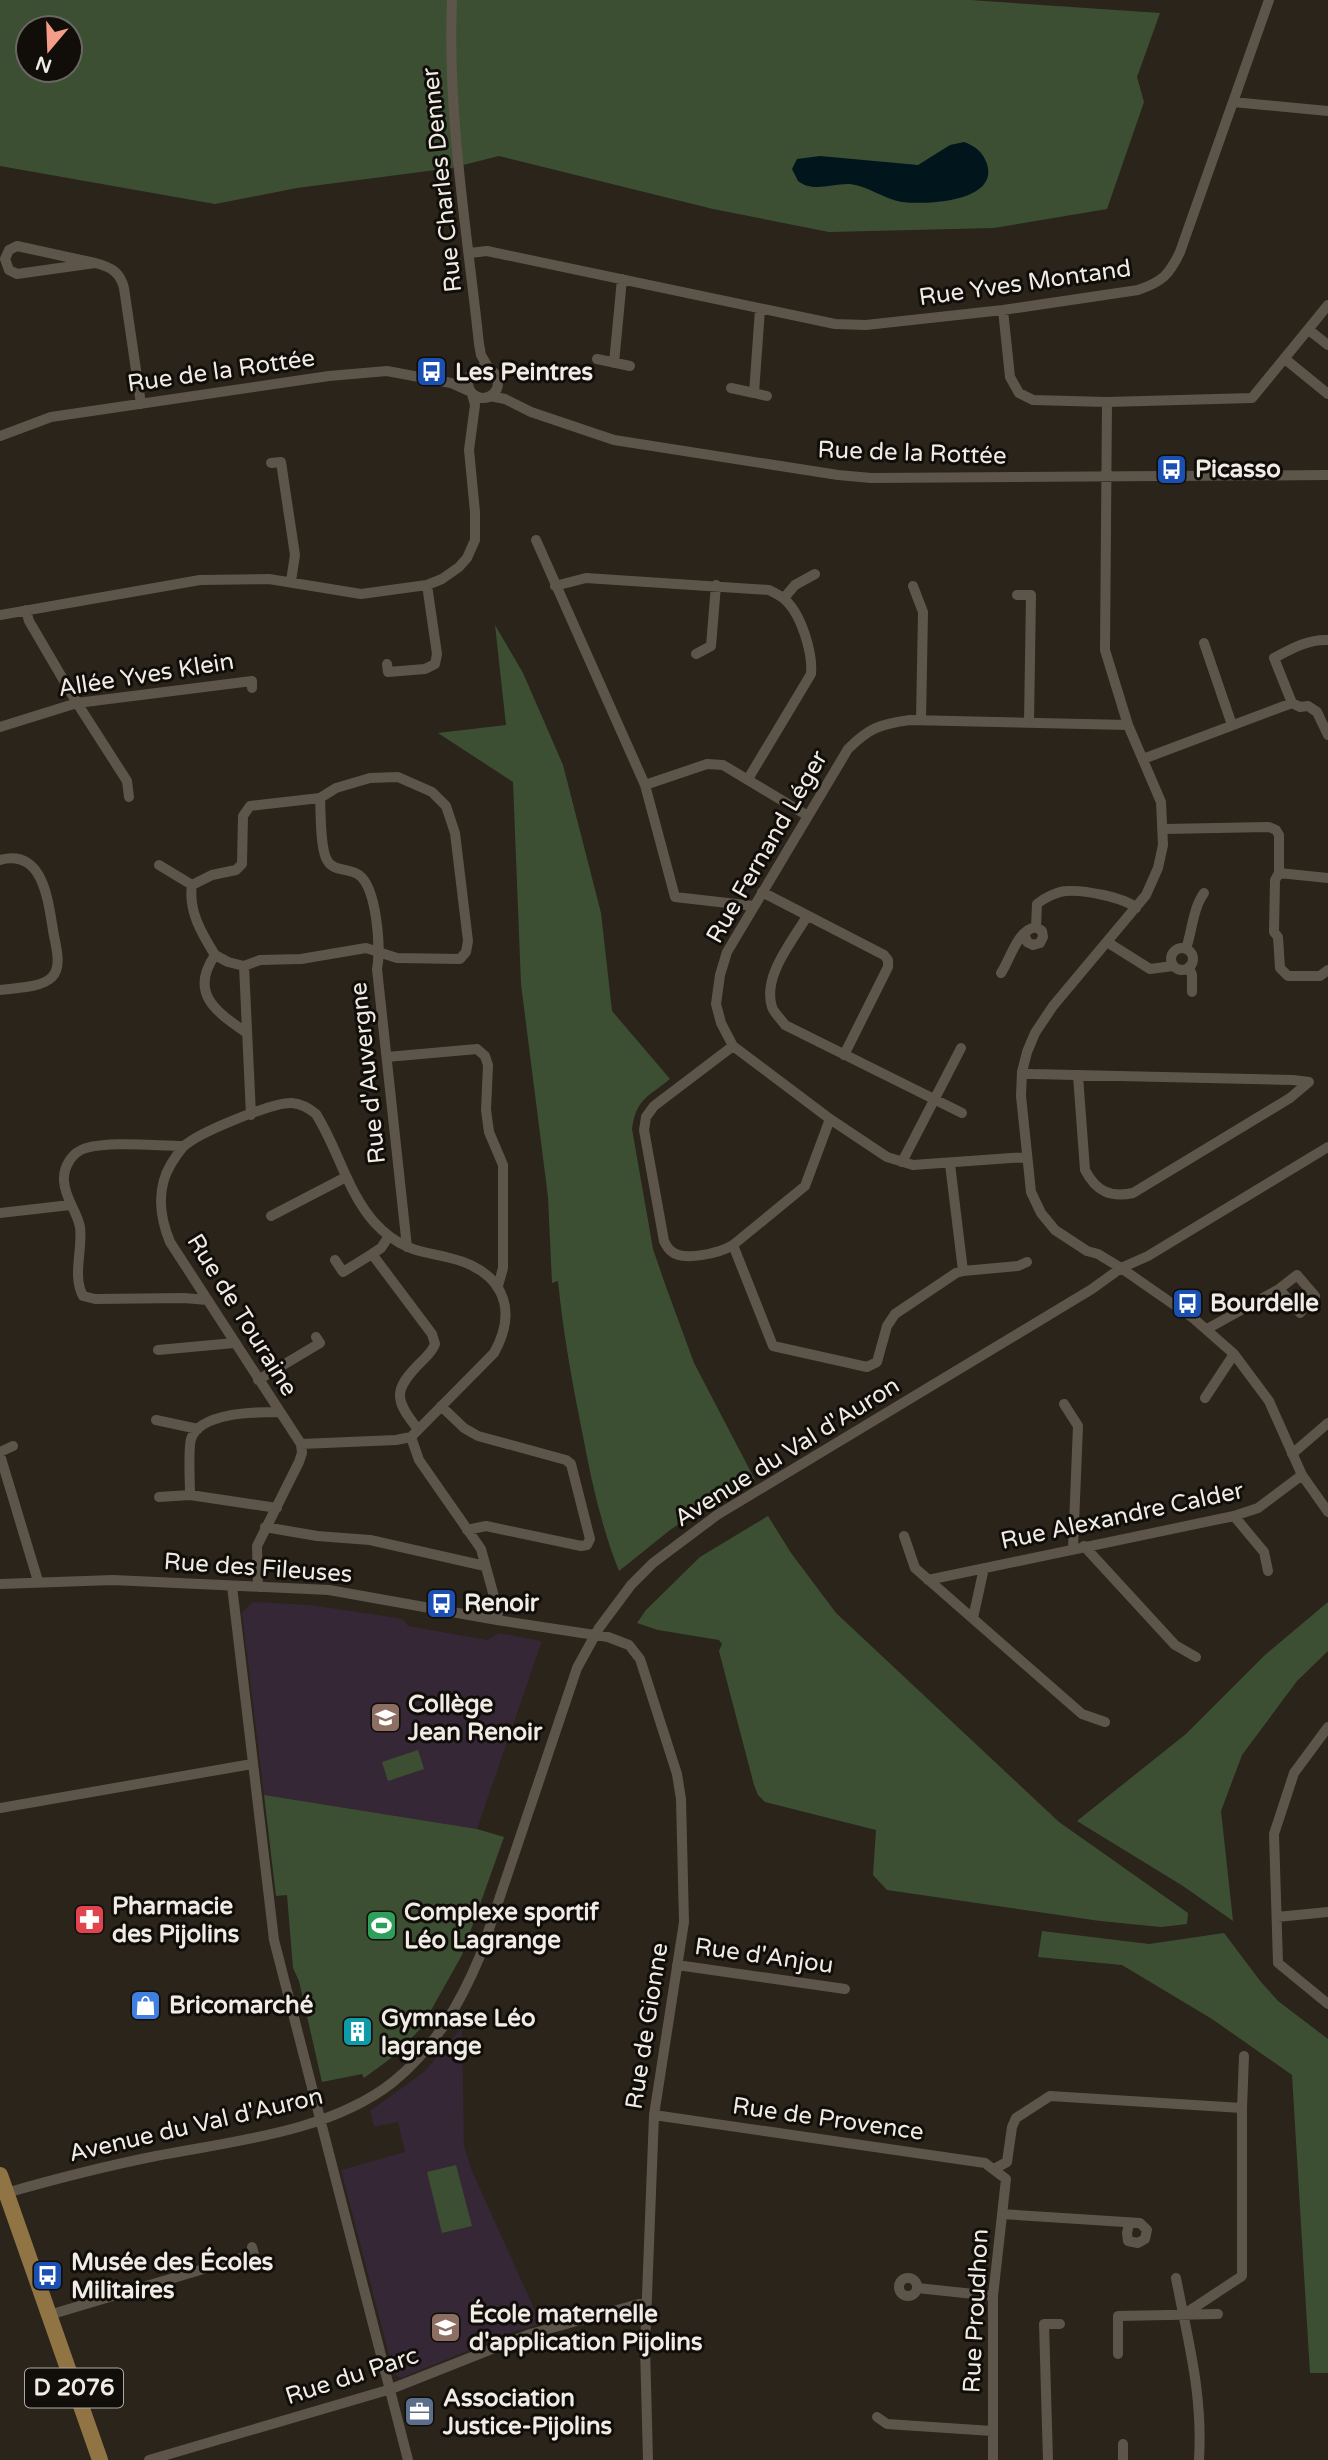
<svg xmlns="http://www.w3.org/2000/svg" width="1328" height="2460" viewBox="0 0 1328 2460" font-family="'Varela Round',sans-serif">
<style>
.education{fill:#352735}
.green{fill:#3d4f33;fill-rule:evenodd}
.water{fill:#01161c}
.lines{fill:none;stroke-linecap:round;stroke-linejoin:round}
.minor{stroke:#5d554a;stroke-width:10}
.primary{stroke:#907443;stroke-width:16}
.labels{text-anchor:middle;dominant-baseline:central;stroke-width:6;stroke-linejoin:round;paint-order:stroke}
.shield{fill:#110e0a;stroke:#ada9a3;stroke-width:2}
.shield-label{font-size:23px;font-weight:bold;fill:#f0ebe5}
.street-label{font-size:24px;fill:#f0ebe5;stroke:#110e0a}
.poi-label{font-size:24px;font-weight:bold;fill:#f0ebe5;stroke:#110e0a;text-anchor:start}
</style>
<rect width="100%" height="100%" fill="#2b241b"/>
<path class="education" d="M253,1602l57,3 81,12 12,2 5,7 79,14 11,-7 44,8 -65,188 -213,-34 -22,-183z
M462,2027l2,119 8,25 69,153 -25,7 -115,47 -7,-4 -53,-204 64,-18 -7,-30 -24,5 -4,-16 55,-40z"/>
<path class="green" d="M0,0h970l190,13 -23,64 7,25 -37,107 -113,19 -165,4 -116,-23 -214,-53 -48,12 -154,20 -82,16 -215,-38zM28,28h42v42h-42z
M495,625l28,48 40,92 38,148 11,98 58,68c-22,18 -34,20 -38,50l21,120 12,35 29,79 61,117 -45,23 -40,27 -51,41c-18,-45 -28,-92 -37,-140 -10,-50 -19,-99 -24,-150l-6,2 -4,-86 -27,-213 -8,-202 -75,-49 68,-8z
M768,1516l23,37 45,60 223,209 129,91 -1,11 -26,3 -61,-6 -213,-31 -14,-15 3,-45 -111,-28 -7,-7 -4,-10 -35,-134 3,-7 -3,-4 -61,-10 -21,-7 9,-13 54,-53z
M1328,1602v49l-31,30 -55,74 -21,56 12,110 -50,-35 -106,-65 109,-87 79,-79z
M418,1750l6,19 -36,12 -6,-19z
M264,1795l213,34 27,8 -42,118 -41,73 -23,25 -34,25 -2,-4 -40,8 -23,-101 -6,-13 -6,-73 -11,1z
M1042,1931l107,13 75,-11 37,49 17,19 50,38v334h-18l-18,-298 -80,-56 -90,-54 -84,-8z
M456,2165l16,61 -30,7 -15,-61z"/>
<path class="water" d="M964,142c11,4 19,10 23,22 12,38 -61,41 -85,38 -18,-3 -34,-16 -52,-18 -17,-1 -37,9 -52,-3l-6,-12 5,-10 23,-3 98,9 32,-20z"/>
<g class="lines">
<path class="minor" d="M452,0c-5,115 15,230 27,344l2,11 8,14
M1233,102l95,9
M470,253l17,-2 348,73 31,1 137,-15 135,-20c24,-8 31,-15 42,-38l89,-252
M95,263l-78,-17 -8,4 -4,9 4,11 8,4 78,-11c16,4 25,9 29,25l17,116
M760,309l-6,84 13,3
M1003,310l7,67 9,16 14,7 74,2 145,-4 76,-93
M1309,330l19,15
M597,359l33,7
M1285,359l43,35
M614,363l8,-84
M468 383a15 15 0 1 1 30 0a15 15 0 1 1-30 0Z
M731,388l23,5
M490,396l15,3 26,13 83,28 224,35 33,3 457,-3
M1107,402l-2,248 23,75 33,77 2,43 -5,23 -12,27 -93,111 -18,27 -8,19 -5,20 -1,24 10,96 10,21 14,17 32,21 11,3 23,14 72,50 41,36 35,47 33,74 26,37
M0,436l51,-19 278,-41 58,-5 64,12 20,9
M271,463l10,-1 14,93 -4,26
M536,540l109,245 30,112 79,9
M555,586l31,-8 183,12c4,2 10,5 14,8 18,14 30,55 28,76l-63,105
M913,586l10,26 -2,108
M1017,595h14l-2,127
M784,598l11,-13 20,-11
M26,610l3,11 48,82 50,78 2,16
M0,615l200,-35 69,-1 92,15 66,-9 15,-6 17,-12 8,-9 8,-18v-28l-6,-62 6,-45 -3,-11
M1204,643l28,82
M696,654l15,-8 5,-61
M387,664l1,8 37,-3 10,-5 2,-10 -10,-69
M1292,703l-18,-45c17,-9 34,-19 54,-18
M0,727l77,-24 175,-22v7
M1143,759l149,-56 8,4 8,-1 9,6 11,23
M645,785l62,-21 16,1 85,51
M320,798c1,16 0,46 6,60 6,15 22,9 33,17 18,13 22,74 18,94l30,278
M1164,829l105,-2 7,3 3,5v38l-4,7 -1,52 4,5 2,31 8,8h32l8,-6
M0,860c43,-12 48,40 53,70 2,14 10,36 -1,47 -10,11 -38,11 -52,13
M159,865l33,20
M1279,873l49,5
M762,892l122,63 4,5v7l-44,88
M807,916c-14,25 -45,60 -35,91 2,6 9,12 13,18l177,88
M1036,927l1,-23c7,-6 21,-13 30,-13 17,-1 57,6 69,17
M1107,942l43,27 23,-3
M1171 959a11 11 0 1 1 22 0a11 11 0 1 1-22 0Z
M1186,949c6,-18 7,-41 18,-56
M215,955l13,7 16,4 16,-6 41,-1 65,-11 31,10 63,1 6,-7 2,-11 -13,-108 -9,-27 -14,-14 -34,-15 -28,1 -34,10 -16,10 -70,8 -7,10 -1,48 -6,6 -24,5 -20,10c-4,26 10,49 23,70 -27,39 3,58 32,78
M244,966l7,149
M1189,967l3,8v17
M1001,973c10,-15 16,-43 35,-46l6,4 1,6 -3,6 -7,2 -6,-3 -2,-7
M733,1046l-79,60 -8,11 -2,13 20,111c2,4 4,8 7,10 12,11 49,2 62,-6l40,101 94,21 10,-5 10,-36 8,-12 61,-41 7,-2 -13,-107
M387,1057l90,-8 8,7 3,9 -2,45 3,22 14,33v103l-5,18
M1022,1072l10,2 261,6 16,2 -19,16 -157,95c-23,5 -37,-2 -48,-23l-7,-94
M184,1146c-27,0 -72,-5 -98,2 -14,4 -23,19 -22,33 1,18 13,30 16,46 3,22 -8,49 3,69l12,3 89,-1 23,2
M1026,1157l-113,8 -26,-8 -57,-38 -97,-73 -12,-23 -5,-19 4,-29 7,-23 121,-203c21,-21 32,-25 62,-29l218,5
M902,1162l59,-114
M0,1213l70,-8
M271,1216l75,-39
M389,1236l-8,12 -9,6 60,80 3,10c-3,8 -8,12 -14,18 -27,27 -28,37 -3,67
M733,1245l72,-59 25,-67
M335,1260l8,12 29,-18
M963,1271l55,-5 9,-4
M1207,1329l72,-40 21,24 15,-17 -18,-21 -18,14
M158,1350l76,-7
M258,1380l62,-37 -4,-6
M1205,1398l29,-44
M1064,1404l14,22 -5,123
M441,1406l23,22 14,8 88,24 5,4 19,75 -3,6 -6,1 -95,-20 -19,4
M156,1420l42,9
M301,1444l95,-4 15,-3
M0,1452l13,-6
M1292,1454l36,-31
M0,1455l38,126
M159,1497l31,-2
M277,1508l-87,-13c0,-13 -2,-46 1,-56 9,-27 65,-27 87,-27
M1234,1516l30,36 4,19
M265,1527l52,9 53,4 115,26
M904,1536l11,32 167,146 23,8
M1084,1546l91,99 21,12
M928,1580l306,-64 24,-8 44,-33
M0,1584l113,-4 216,10 168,30 111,17 21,8 11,14 37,115 4,25 3,123 -30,193 -9,232 3,113
M232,1586l42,354 134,520
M258,1587l-1,-41 42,-84 3,-9 -1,-9 -131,-202c-10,-24 -14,-53 1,-78 3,-5 8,-12 12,-17 14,-14 90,-45 109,-44 10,1 17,5 24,11 22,35 31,77 58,108 9,10 22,20 34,25 13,6 28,7 42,11 50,12 70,48 44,95l-83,84 8,23 62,89 17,62 -1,9
M973,1618l11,-50
M1328,1727l-34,46 -20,61 4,129 50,41
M0,1808l252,-44
M1277,1917l51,-5
M677,1965l168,24
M1242,2108l2,-52
M654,2115l331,48 21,16 -13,117v164
M994,2169l13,-7 5,-35 4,-9 34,-22 192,12v168l-59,39
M6,2193c49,-14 100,-27 150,-37 77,-15 174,-24 237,-74 41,-33 67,-78 87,-126l97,-288 22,-40 32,-43 22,-22 64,-48 375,-226 29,-21 27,-12 180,-109
M1002,2214l138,9 7,7 -2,9 -7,4 -10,-2 -1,-8 2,-9
M899 2287a9 9 0 1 1 18 0a9 9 0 1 1-18 0Z
M1176,2278c12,63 27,116 23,182
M917,2288l76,8
M49,2315l205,-61 -2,-7
M1118,2354v-38l100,-2
M877,2417l10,7 105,7
M1123,2444v16
M149,2460l242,-71 139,-55 116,-32
M1048,2460l-4,-136h16"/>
<path class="primary" d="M0,2175l100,285"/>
</g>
<defs>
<symbol id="bus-square" viewBox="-11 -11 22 22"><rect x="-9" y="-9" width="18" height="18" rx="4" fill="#1a4fb4" stroke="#110e0a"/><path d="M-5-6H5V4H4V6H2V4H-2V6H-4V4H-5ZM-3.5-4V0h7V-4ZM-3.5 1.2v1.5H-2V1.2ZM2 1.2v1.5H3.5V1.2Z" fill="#fff"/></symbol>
<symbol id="school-square" viewBox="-11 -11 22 22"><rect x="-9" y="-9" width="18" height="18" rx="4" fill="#8d6e63" stroke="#110e0a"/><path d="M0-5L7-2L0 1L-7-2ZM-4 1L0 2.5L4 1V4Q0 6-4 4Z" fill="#fff"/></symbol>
<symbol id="pharmacy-square" viewBox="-11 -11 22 22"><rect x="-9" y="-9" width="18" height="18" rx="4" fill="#e0444e" stroke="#110e0a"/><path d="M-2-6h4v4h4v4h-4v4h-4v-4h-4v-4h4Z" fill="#fff"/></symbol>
<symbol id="stadium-square" viewBox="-11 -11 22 22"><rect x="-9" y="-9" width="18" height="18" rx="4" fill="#2e9e5b" stroke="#110e0a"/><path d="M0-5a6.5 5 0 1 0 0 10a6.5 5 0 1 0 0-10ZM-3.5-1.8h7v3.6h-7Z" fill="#fff"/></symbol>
<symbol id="shop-square" viewBox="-11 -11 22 22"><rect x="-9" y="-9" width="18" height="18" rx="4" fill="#3f7fe0" stroke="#110e0a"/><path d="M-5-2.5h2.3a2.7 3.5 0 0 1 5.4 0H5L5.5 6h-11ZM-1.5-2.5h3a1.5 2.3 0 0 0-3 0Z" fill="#fff"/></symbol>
<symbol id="building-square" viewBox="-11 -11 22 22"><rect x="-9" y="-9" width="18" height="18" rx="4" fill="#0f9aa8" stroke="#110e0a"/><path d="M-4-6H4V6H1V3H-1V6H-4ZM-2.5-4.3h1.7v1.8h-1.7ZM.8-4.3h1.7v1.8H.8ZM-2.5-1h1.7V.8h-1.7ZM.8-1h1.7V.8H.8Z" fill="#fff"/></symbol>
<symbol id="office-square" viewBox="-11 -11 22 22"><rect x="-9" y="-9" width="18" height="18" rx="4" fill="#5c6f8a" stroke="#110e0a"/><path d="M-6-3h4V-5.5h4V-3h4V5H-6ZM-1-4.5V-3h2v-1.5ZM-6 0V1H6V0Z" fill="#fff"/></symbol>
</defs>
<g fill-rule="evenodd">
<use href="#bus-square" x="414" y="354" width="35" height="35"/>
<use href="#bus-square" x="1154" y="452" width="35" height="35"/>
<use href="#bus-square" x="1170" y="1286" width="35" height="35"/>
<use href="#bus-square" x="424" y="1586" width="35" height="35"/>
<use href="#school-square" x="368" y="1700" width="35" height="35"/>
<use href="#pharmacy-square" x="72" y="1902" width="35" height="35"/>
<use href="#stadium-square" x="364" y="1908" width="35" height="35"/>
<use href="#shop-square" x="128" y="1988" width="35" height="35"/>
<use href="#building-square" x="340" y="2014" width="35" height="35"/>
<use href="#bus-square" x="30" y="2258" width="35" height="35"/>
<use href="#school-square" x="428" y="2310" width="35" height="35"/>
<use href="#office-square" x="402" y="2394" width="35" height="35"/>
</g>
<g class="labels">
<rect class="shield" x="25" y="2368.5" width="98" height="39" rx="5"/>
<g class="shield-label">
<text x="74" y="2388">D 2076</text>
</g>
<g class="street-label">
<text transform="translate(442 180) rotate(-96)">Rue Charles Denner</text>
<text transform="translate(1025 283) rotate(-8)">Rue Yves Montand</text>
<text transform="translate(221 371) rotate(-8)">Rue de la Rottée</text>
<text transform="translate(912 453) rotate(2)">Rue de la Rottée</text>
<text transform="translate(146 675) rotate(-9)">Allée Yves Klein</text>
<text transform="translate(767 847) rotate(-60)">Rue Fernand Léger</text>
<text transform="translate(368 1073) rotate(-96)">Rue d'Auvergne</text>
<text transform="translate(242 1315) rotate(58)">Rue de Touraine</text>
<text transform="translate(787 1452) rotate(-32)">Avenue du Val d'Auron</text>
<text transform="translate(1122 1516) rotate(-12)">Rue Alexandre Calder</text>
<text transform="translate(258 1568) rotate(4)">Rue des Fileuses</text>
<text transform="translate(764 1956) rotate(8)">Rue d'Anjou</text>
<text transform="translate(647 2026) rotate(-81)">Rue de Gionne</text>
<text transform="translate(828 2119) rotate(8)">Rue de Provence</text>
<text transform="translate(196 2125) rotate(-13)">Avenue du Val d'Auron</text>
<text transform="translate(976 2311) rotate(-87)">Rue Proudhon</text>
<text transform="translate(352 2376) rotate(-18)">Rue du Parc</text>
</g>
<g class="poi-label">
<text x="455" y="372">Les Peintres</text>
<text x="1195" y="469">Picasso</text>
<text x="1210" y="1303">Bourdelle</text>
<text x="464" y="1603">Renoir</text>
<text x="408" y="1704">Collège<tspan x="408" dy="28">Jean Renoir</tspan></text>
<text x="112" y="1906">Pharmacie<tspan x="112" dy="28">des Pijolins</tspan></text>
<text x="404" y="1912">Complexe sportif<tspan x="404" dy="28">Léo Lagrange</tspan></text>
<text x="169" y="2005">Bricomarché</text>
<text x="381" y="2018">Gymnase Léo<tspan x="381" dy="28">lagrange</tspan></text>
<text x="71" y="2262">Musée des Écoles<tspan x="71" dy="28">Militaires</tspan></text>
<text x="469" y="2314">École maternelle<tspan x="469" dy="28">d'application Pijolins</tspan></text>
<text x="443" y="2398">Association<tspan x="443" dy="28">Justice-Pijolins</tspan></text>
</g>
</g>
<g transform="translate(49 49) rotate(199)"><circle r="33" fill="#110e0a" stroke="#6a6662" stroke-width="2"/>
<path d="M0-5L12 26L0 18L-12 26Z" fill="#f49e8a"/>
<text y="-10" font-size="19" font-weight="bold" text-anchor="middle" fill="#f0ebe5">N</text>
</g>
</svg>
